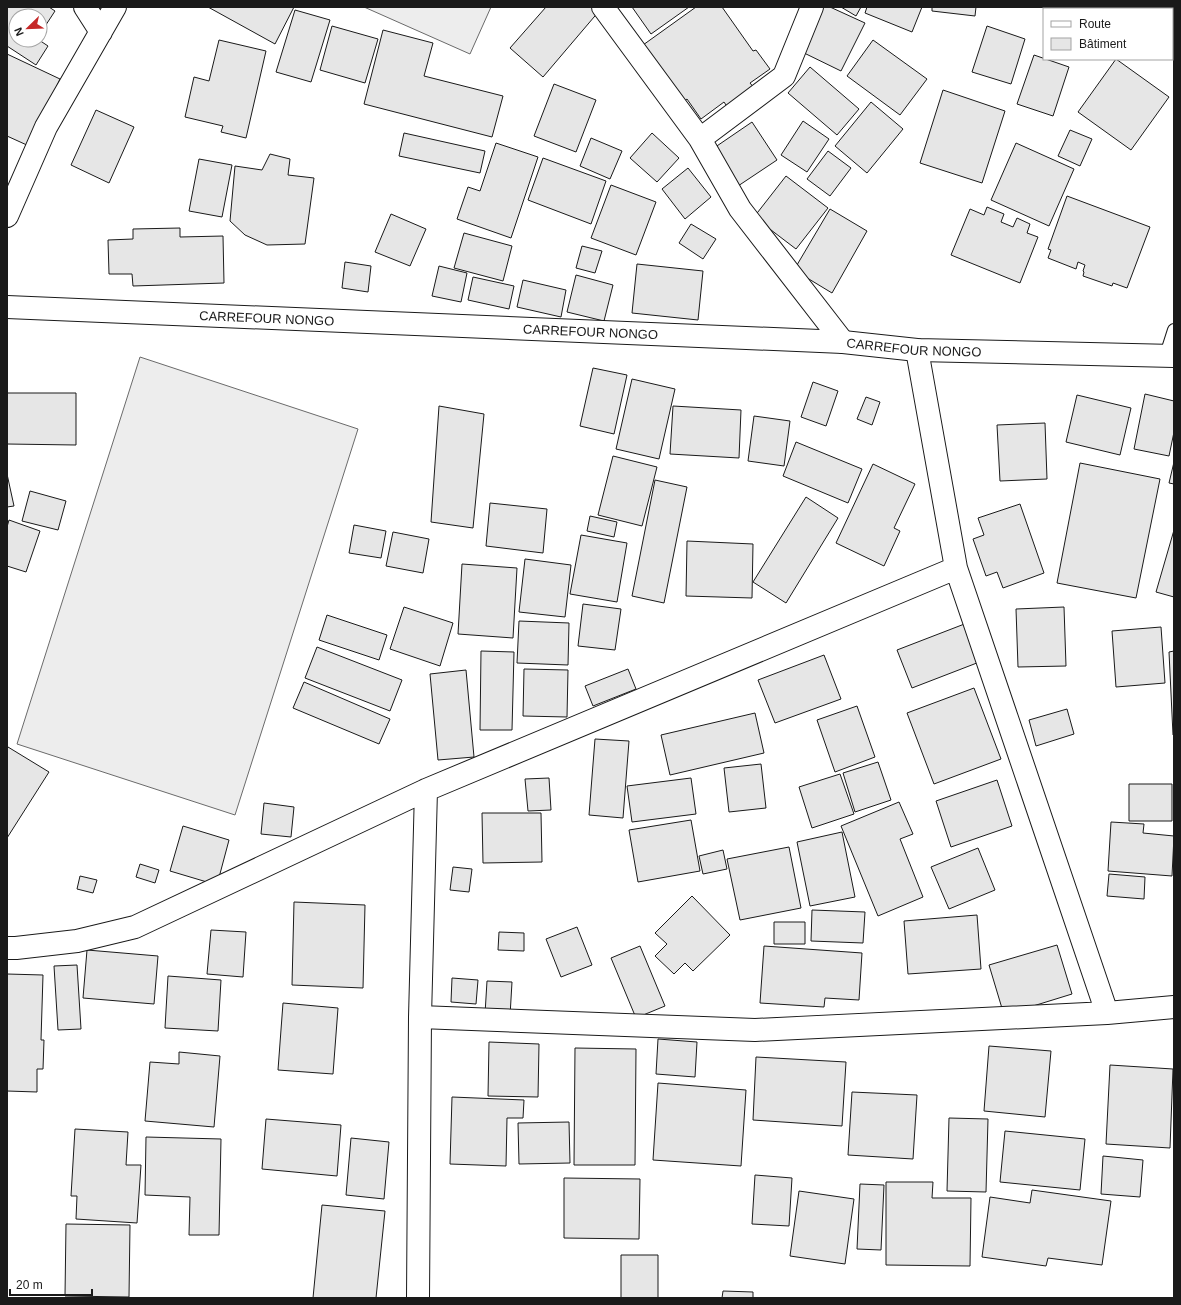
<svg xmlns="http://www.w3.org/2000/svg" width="1181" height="1305" viewBox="0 0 1181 1305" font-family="Arial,sans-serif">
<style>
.built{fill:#ededed;stroke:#6a6a6a}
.building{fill:#e6e6e6;stroke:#1a1a1a}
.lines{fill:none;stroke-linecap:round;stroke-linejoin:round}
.lane-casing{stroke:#1a1a1a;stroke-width:14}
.street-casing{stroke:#1a1a1a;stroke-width:24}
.secondary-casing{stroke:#1a1a1a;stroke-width:24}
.primary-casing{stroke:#1a1a1a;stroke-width:24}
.lane{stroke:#fff;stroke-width:12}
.street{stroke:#fff;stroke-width:22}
.secondary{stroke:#fff;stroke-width:22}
.primary{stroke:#fff;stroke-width:22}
.labels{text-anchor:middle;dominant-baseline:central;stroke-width:3;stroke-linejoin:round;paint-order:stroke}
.street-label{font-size:13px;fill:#1a1a1a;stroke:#fff}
</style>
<rect width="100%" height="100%" fill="#fff"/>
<path class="built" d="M364,7h127l-21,47z
M140,357l218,72 -123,386 -218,-71z"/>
<path class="building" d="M7,7h42l6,4 -15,23v-18h-24v24h23l9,6 -12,19 -29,-19z
M208,7h86l-19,37z
M546,7h50l4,3 -57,67 -33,-29z
M632,7h57l-38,27z
M696,7h26l31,44 3,-1 14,19 -20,14 5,6 -27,19 -4,-6 -23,17 -14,-20 -4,3 -40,-57z
M821,7h9l35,16 -24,48 -41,-20z
M841,7h20l-5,9z
M867,7h55l-10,25 -47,-19z
M932,7h44l-1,9 -43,-5z
M295,10l35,10 -19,62 -35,-10z
M332,26l46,13 -13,44 -45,-13z
M987,26l38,13 -14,45 -39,-12z
M383,30l50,13 -9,33 79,20 -11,41 -128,-33z
M219,40l47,11 -20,87 -25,-6 2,-6 -38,-9 9,-40 15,4z
M873,40l54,39 -27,36 -53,-39z
M7,54l53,25 -31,67 -22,-10z
M1034,55l35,12 -16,49 -36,-12z
M1116,59l53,38 -38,53 -53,-38z
M810,67l49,42 -22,26 -49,-42z
M554,84l42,16 -20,52 -42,-16z
M943,90l62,21 -23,72 -62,-20z
M871,102l32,27 -36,44 -32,-27z
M96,110l38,17 -25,56 -38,-18z
M803,121l26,18 -22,33 -26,-17z
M752,122l25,38 -42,28 -24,-38z
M1070,130l22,9 -12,27 -22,-10z
M404,133l81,18 -5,22 -81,-17z
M652,133l27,25 -22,24 -27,-24z
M591,138l31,13 -12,28 -30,-13z
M496,143l42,14 -27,81 -54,-19 11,-32 12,4z
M1016,143l58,26 -25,57 -58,-26z
M828,151l23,17 -21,28 -23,-17z
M270,154l20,5 -2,16 26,3 -9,66 -38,1 -22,-10 -15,-14 5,-55 27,4z
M543,158l63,23 -15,43 -63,-24z
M199,159l33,6 -10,52 -33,-6z
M688,168l23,29 -26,22 -23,-30z
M786,176l42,32 -32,41 -42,-32z
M611,185l45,17 -20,53 -45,-17z
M1067,196l83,31 -23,61 -14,-5 -1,3 -29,-10 1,-4 -1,-1 2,-6 -7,-3 -2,7 -28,-11 3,-8 -3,-1z
M987,207l17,7 -3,8 12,5 4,-9 13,6 -3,9 11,4 -18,46 -69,-28 19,-46 14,6z
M830,209l37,22 -35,62 -38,-23z
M391,214l35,15 -16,37 -35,-14z
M691,224l25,15 -13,20 -24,-16z
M180,228v9l43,-1 1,47 -91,3 -1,-12h-23l-1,-34 25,-1v-10z
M464,233l48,13 -9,35 -49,-13z
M582,246l20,5 -7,22 -19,-5z
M345,262l26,4 -3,26 -26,-4z
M637,264l66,7 -5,49 -66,-7z
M439,266l28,7 -6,29 -29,-6z
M576,275l37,10 -9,36 -37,-9z
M473,277l41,9 -5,23 -41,-9z
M523,280l43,10 -5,27 -44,-10z
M593,368l34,7 -13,59 -34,-8z
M632,379l43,10 -16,70 -43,-10z
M813,382l25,9 -12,35 -25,-9z
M7,393h69v52l-69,-1z
M1145,394l29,7v31l-5,24 -35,-7z
M1077,395l54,13 -11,47 -54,-13z
M866,397l14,5 -8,23 -15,-6z
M439,406l45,8 -11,114 -42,-6z
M673,406l68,4 -2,48 -69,-4z
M754,416l36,5 -6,45 -36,-5z
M1045,423l2,56 -47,2 -3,-56z
M796,442l66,27 -14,34 -65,-27z
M613,456l44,11 -15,59 -44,-11z
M1174,462v22l-5,-1z
M1080,463l80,16 -24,119 -79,-15z
M873,464l42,20 -21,44 6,3 -16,35 -48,-23z
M7,474l7,32 -7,1z
M655,480l32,7 -23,116 -32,-7z
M30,491l36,10 -8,29 -36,-9z
M806,497l32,21 -52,85 -33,-21z
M490,503l57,6 -4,44 -57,-7z
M1020,504l24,69 -41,15 -6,-16 -11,4 -13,-37 11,-4 -6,-17z
M590,516l27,6 -3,15 -27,-6z
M9,520l31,11 -14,41 -19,-6v-39z
M354,525l32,6 -5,27 -32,-5z
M1174,530v67l-18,-5z
M393,532l36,7 -6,34 -37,-7z
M581,535l46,8 -10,59 -47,-8z
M687,541l66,3 -1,54 -66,-2z
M525,559l46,6 -6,52 -46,-5z
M462,564l55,4 -4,70 -55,-4z
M583,604l38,5 -6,41 -37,-4z
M404,607l49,16 -13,43 -50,-17z
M1064,607l2,59 -48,1 -2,-58z
M327,615l60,20 -8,25 -60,-20z
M519,621l50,2 -1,42 -51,-2z
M967,623l15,38 -70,27 -15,-38z
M1161,627l4,56 -49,4 -4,-56z
M317,647l85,33 -12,31 -85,-33z
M481,651l33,1 -2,78h-32z
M1174,651v84h-1l-4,-83z
M824,655l17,44 -66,24 -17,-43z
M524,669l44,1 -1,47 -44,-1z
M628,669l8,20 -43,17 -8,-20z
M466,670l8,87 -36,3 -8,-86z
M304,682l86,37 -11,25 -86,-36z
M974,688l27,71 -67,25 -27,-71z
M857,706l18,51 -40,15 -18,-52z
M1067,709l7,25 -38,12 -7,-26z
M755,713l9,40 -94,22 -9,-40z
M595,739l34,2 -6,77 -34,-3z
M8,747l41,25 -42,66v-89z
M878,762l13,38 -36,12 -12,-39z
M761,764l5,44 -37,4 -5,-44z
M840,774l14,40 -42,14 -13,-41z
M549,778l2,32 -23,1 -3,-32z
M691,778l5,36 -64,8 -5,-36z
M997,780l15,46 -61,21 -15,-46z
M1129,784h43v37h-43z
M899,802l14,32 -13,5 23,58 -45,19 -37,-90z
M264,803l30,4 -3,30 -30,-3z
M482,813h59l1,49 -59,1z
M691,820l9,51 -62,11 -9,-52z
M1111,822l33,2 -1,9 31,3 -2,40 -64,-5z
M183,826l46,14 -12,45 -47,-14z
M842,832l13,65 -45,9 -13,-64z
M789,847l12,61 -61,12 -13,-61z
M978,848l17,42 -46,19 -18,-42z
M723,850l4,19 -24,5 -4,-18z
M140,864l19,6 -4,13 -19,-6z
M453,867l19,2 -3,23 -19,-2z
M1109,874l36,3 -1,22 -37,-3z
M80,876l17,4 -4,13 -16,-4z
M692,896l38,39 -37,36 -8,-8 -11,11 -19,-18 12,-12 -12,-11z
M294,902l71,3 -2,83 -71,-3z
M812,910l53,2 -2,31 -52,-2z
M977,915l4,54 -73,5 -4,-53z
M774,922h31v22h-31z
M577,927l15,38 -31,12 -15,-38z
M211,930l35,2 -3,45 -36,-3z
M499,932l25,1v18l-26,-1z
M1057,945l15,49 -68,21 -15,-50z
M640,946l25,60 -29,12 -25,-60z
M764,946l98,7 -3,47 -34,-2 -1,9 -64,-4z
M87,950l71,6 -4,48 -71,-6z
M77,965l4,64 -23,1 -4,-64z
M7,974l36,1 -2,65h3l-1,29h-6v23l-30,-1z
M168,976l53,4 -3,51 -53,-3z
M452,978l26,2 -2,24 -25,-2z
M487,981l25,1 -2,34 -25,-2z
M283,1003l55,5 -5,66 -55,-4z
M658,1039l39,3 -2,35 -39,-3z
M489,1042l50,2 -1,53 -50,-1z
M989,1046l62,5 -6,66 -61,-6z
M575,1048l61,1 -1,116h-61z
M179,1052l41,4 -6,71 -69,-6 5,-59 29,2z
M756,1057l90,5 -4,64 -89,-6z
M1110,1065l63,4 -3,79 -64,-4z
M658,1083l88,7 -5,76 -88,-6z
M852,1092l65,3 -4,64 -65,-4z
M452,1097l72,3 -1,18h-16l-1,48 -56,-2z
M949,1118l39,1 -2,73 -39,-1z
M266,1119l75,6 -4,51 -75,-7z
M569,1122l1,41 -51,1 -1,-41z
M75,1129l53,3 -2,33h15l-4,58 -61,-4 1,-23h-6z
M1005,1131l80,8 -5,51 -80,-8z
M146,1137l75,2 -2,96h-30l1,-38 -45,-2z
M351,1138l38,4 -5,57 -38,-4z
M1103,1156l40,4 -3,37 -39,-3z
M755,1175l37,3 -3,48 -37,-2z
M564,1178l76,1 -1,60 -75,-1z
M886,1182h47l-1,16h39l-1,68 -84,-1z
M860,1184l24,1 -3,65 -24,-1z
M1032,1190l79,11 -9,64 -54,-7 -2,8 -64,-9 8,-60 40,6z
M799,1191l55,8 -9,65 -55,-8z
M322,1205l63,6 -9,87h-63z
M66,1224l64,1 -1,72 -64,-1z
M621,1255h37v43h-37z
M723,1291l30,1v6h-31z"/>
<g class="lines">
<defs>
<path id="lane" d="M1166,355l8,-25"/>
<path id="street" d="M85,7l16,25
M603,7l97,132 40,70 103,133
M700,139l84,-63 28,-69
M7,216l39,-89 69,-120
M917,350l39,218 151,445
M7,948h9l61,-7 58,-14 291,-137 530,-222
M420,1017l335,13 352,-17 67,-6
M418,1298l2,-281 6,-227"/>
<path id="secondary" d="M1160,7l1,2
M1172,23l2,2"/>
<g id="primary">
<path id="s1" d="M7,307l836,35 74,8 257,6"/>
</g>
</defs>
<use href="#lane" class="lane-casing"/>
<use href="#street" class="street-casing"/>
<use href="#secondary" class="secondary-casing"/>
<use href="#primary" class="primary-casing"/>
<use href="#lane" class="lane"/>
<use href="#street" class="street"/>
<use href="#secondary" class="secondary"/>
<use href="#primary" class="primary"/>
</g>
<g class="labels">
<g class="street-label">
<text stroke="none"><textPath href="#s1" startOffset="260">CARREFOUR NONGO</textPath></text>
<text stroke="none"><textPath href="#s1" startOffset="584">CARREFOUR NONGO</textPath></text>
<text stroke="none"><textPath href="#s1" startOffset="908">CARREFOUR NONGO</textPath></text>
</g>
</g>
<rect width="1181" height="1305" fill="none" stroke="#1a1a1a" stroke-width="16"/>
<rect x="1043" y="8" width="130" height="52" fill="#ffffff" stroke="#a3a3a3"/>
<rect x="1051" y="21" width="20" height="6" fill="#ffffff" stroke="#a3a3a3"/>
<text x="1079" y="28" font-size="12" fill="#1a1a1a">Route</text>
<rect x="1051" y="38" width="20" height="12" fill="#e6e6e6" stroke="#a3a3a3"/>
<text x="1079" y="48" font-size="12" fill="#1a1a1a">Bâtiment</text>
<g transform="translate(28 28) rotate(247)"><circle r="19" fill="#ffffff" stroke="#a3a3a3"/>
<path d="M0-3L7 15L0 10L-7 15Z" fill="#c62828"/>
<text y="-6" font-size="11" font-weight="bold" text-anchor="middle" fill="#1a1a1a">N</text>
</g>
<path d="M10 1289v6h82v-6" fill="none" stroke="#1a1a1a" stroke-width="2"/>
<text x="16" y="1289" font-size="12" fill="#1a1a1a" stroke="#ffffff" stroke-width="3" paint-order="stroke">20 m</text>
</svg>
